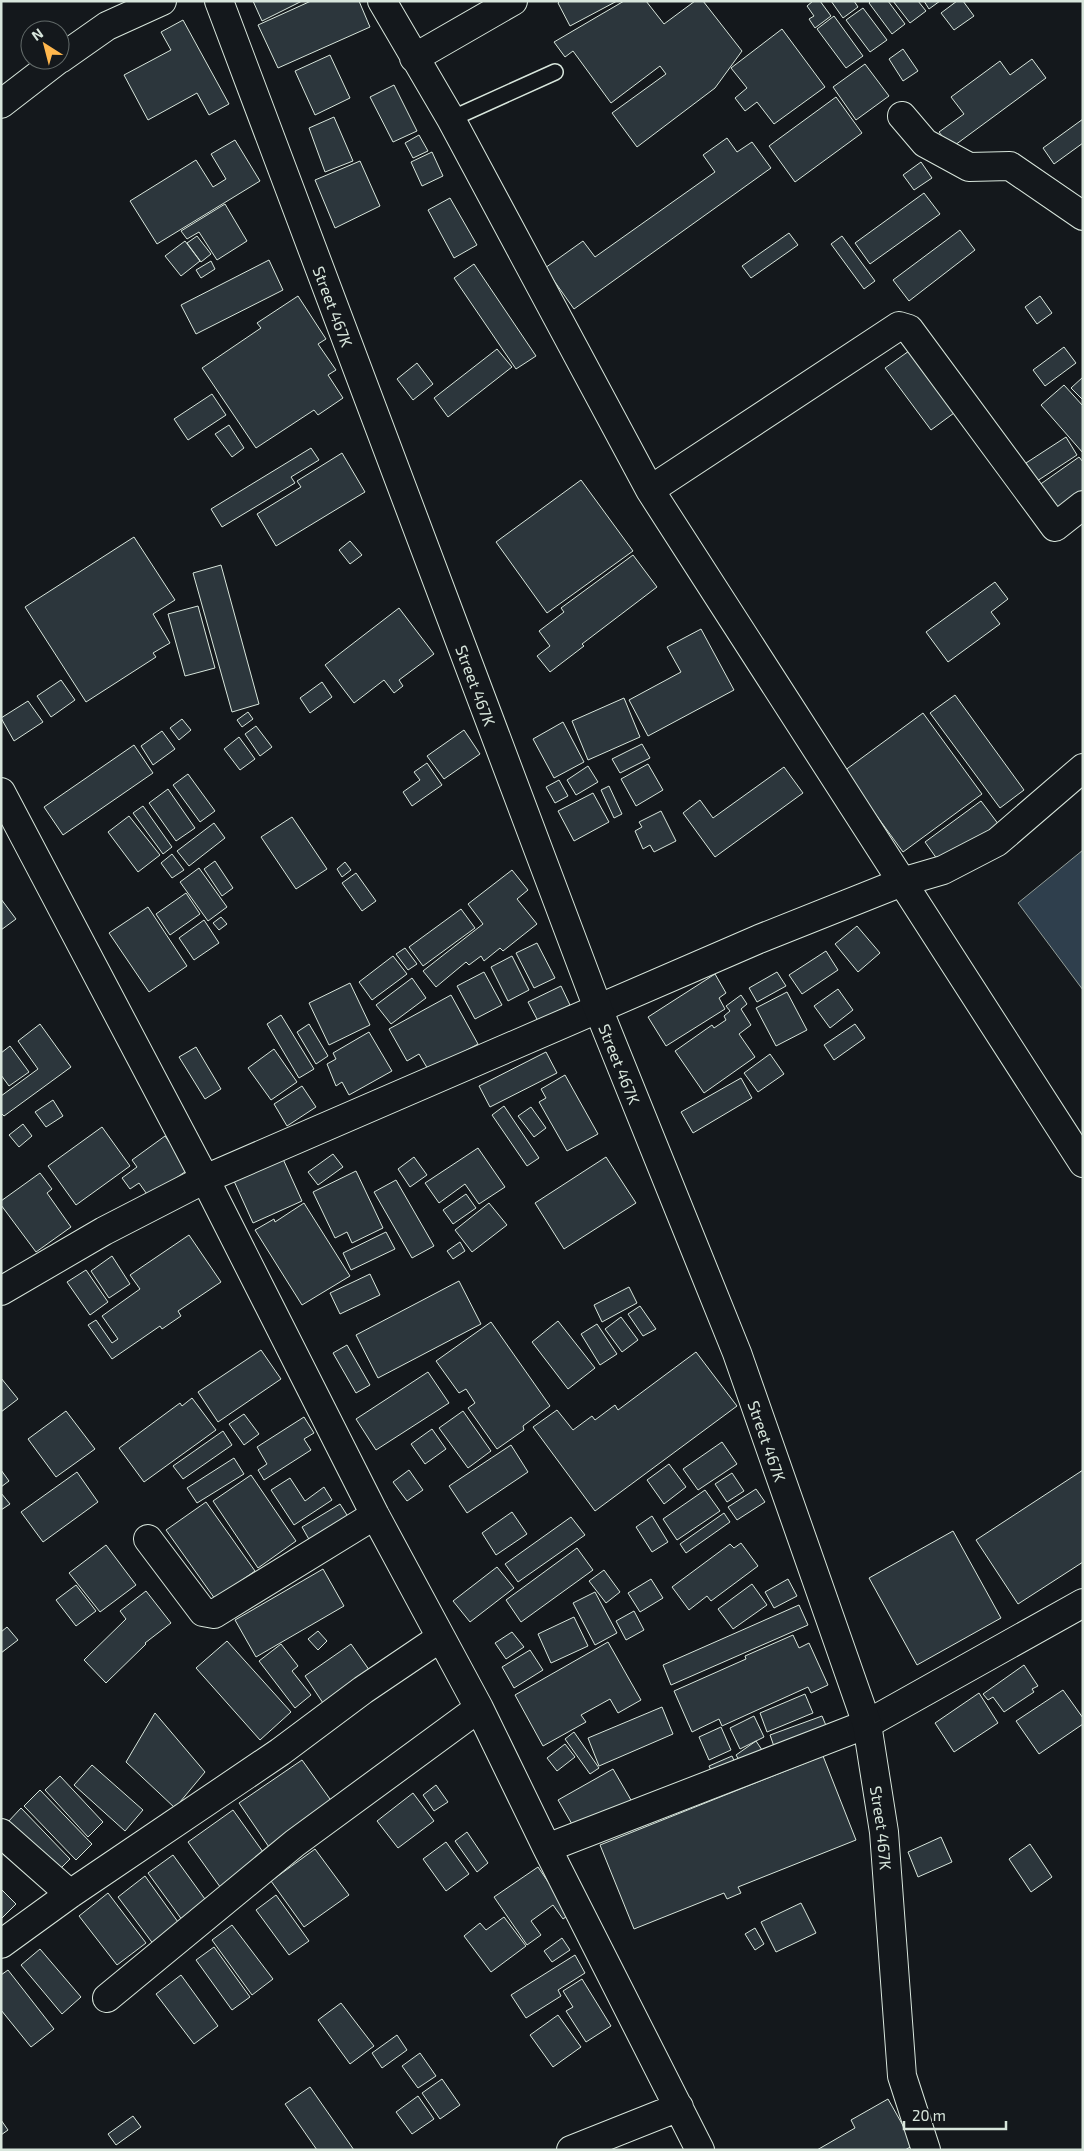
<svg xmlns="http://www.w3.org/2000/svg" width="1084" height="2151" viewBox="0 0 1084 2151" font-family="'Exo 2',sans-serif">
<style>
.water{fill:#2f3f4d;stroke:#939e99}
.building{fill:#2c363c;stroke:#d8e6dc}
.lines{fill:none;stroke-linecap:round;stroke-linejoin:round}
.service-casing{stroke:#d8e6dc;stroke-width:18}
.minor-casing{stroke:#d8e6dc;stroke-width:30}
.tertiary-casing{stroke:#d8e6dc;stroke-width:30}
.service{stroke:#14181c;stroke-width:15}
.minor{stroke:#14181c;stroke-width:28}
.tertiary{stroke:#14181c;stroke-width:28}
.labels{text-anchor:middle;dominant-baseline:central;stroke-width:4;stroke-linejoin:round;paint-order:stroke}
.street-label{font-size:16px;fill:#d8e6dc;stroke:#14181c}
</style>
<rect width="100%" height="100%" fill="#14181c"/>
<path class="water" d="M1083,850v140l-65,-87z"/>
<path class="building" d="M253,1h49l-40,20z
M311,1h48l11,26 -92,41 -20,-43z
M560,1h57l-47,25 -12,-23z
M624,1h22l18,23 31,-23h8l39,50 -27,37 -78,59 -25,-34 54,-39 -6,-8 -49,37 -38,-52 -8,6 -11,-15z
M813,1h7l11,15 -16,12 -6,-9 5,-3 -7,-10z
M831,1h23l4,6 -15,11z
M871,1h17l17,23 -13,10 -23,-31z
M893,1h25l8,10 -16,12z
M924,1h16l-11,8z
M957,1h6l11,15 -20,14 -13,-17z
M863,8l24,32 -17,12 -24,-32z
M834,16l29,40 -17,12 -29,-39z
M183,20l46,84 -20,11 -12,-22 -49,27 -24,-45 47,-25 -10,-18z
M782,29l43,58 -51,37 -17,-22 -12,9 -10,-13 12,-10 -16,-20z
M903,49l15,22 -15,10 -14,-22z
M330,55l20,43 -35,17 -20,-44z
M1032,59l14,19 -95,70 -12,-16 25,-18 -13,-17 49,-36 10,14z
M865,64l24,32 -33,24 -23,-33z
M394,85l23,46 -24,11 -23,-45z
M836,97l26,36 -67,49 -26,-36z
M334,117l19,44 -28,11 -16,-44z
M1083,119v24l-29,21 -11,-16z
M419,135l9,16 -15,7 -8,-15z
M727,138l10,14 15,-10 19,26 -197,141 -29,-41 38,-27 12,16 120,-85 -12,-17z
M235,140l25,41 -103,63 -27,-43 66,-41 17,27 13,-8 -15,-25z
M432,152l11,24 -21,10 -11,-24z
M360,161l20,45 -45,22 -20,-48z
M921,162l11,16 -18,12 -11,-15z
M924,193l16,21 -70,50 -15,-21z
M450,198l27,47 -23,13 -26,-48z
M225,204l22,37 -30,19 -18,-28 -12,7 -6,-8z
M960,230l15,20 -66,51 -16,-21z
M789,233l9,12 -47,33 -9,-12z
M197,236l14,18 -10,8 -14,-19z
M842,236l33,45 -11,8 -33,-45z
M185,241l15,20 -19,15 -16,-20z
M269,260l14,30 -87,44 -15,-29z
M211,261l4,8 -14,9 -5,-8z
M474,264l62,92 -20,13 -62,-91z
M298,296l28,43 -8,5 18,26 -8,5 15,23 -25,17 -4,-5 -58,38 -54,-80 59,-40 -4,-5z
M1040,296l12,17 -15,11 -12,-17z
M1064,347l12,16 -31,23 -12,-16z
M497,349l15,18 -64,50 -14,-19z
M909,351l45,62 -23,17 -46,-62z
M417,363l16,21 -20,16 -16,-21z
M1083,377v23l-12,-12z
M1064,385l19,21v47l-42,-48z
M212,394l14,21 -38,25 -14,-21z
M229,425l15,23 -12,9 -17,-23z
M1066,437l11,18 -40,26 -11,-18z
M311,448l8,12 -28,17 4,6 -73,44 -11,-18z
M342,453l23,39 -89,54 -19,-32 44,-27 -4,-6z
M1079,457l4,5v29l-31,21 -17,-24z
M581,480l52,71 -86,62 -51,-71z
M134,537l41,63 -22,14 17,29 -17,10 3,4 -70,45 -61,-95z
M350,541l12,14 -12,9 -11,-14z
M633,555l24,32 -75,57 2,2 -34,26 -13,-16 13,-10 -11,-15 25,-19 -3,-4z
M221,565l38,139 -27,8 -39,-139z
M995,582l13,17 -17,13 9,12 -52,38 -22,-30z
M198,606l17,62 -30,8 -17,-62z
M399,608l35,46 -35,26 4,6 -9,7 -10,-13 -30,23 -29,-38z
M701,629l33,61 -86,46 -19,-36 52,-28 -14,-25z
M61,680l14,20 -24,17 -14,-21z
M322,682l10,15 -22,16 -10,-15z
M955,695l69,95 -24,18 -70,-95z
M624,698l16,39 -52,23 -16,-39z
M28,701l15,21 -29,19 -13,-23z
M248,712l5,7 -11,8 -5,-7z
M923,713l59,81 -79,58 -59,-81z
M182,719l9,11 -12,10 -9,-12z
M563,722l21,40 -30,16 -21,-39z
M256,726l16,21 -12,9 -15,-22z
M464,730l16,24 -36,25 -17,-23z
M162,731l13,18 -22,16 -12,-19z
M239,737l16,22 -15,11 -16,-21z
M642,744l8,14 -30,15 -8,-14z
M134,745l19,28 -90,62 -19,-28z
M427,763l15,22 -30,21 -9,-14 17,-12 -6,-8z
M648,764l15,26 -27,16 -15,-27z
M588,766l10,16 -22,13 -9,-15z
M784,767l19,26 -88,64 -32,-44 17,-13 13,18z
M188,774l27,37 -15,11 -27,-37z
M559,780l9,16 -13,7 -9,-16z
M609,786l13,28 -8,4 -13,-28z
M168,789l27,39 -19,13 -27,-38z
M593,793l16,29 -35,19 -16,-30z
M981,801l18,24 -57,41 -17,-24z
M143,806l29,41 -9,7 -30,-41z
M661,811l15,30 -22,11 -4,-7 -7,4 -8,-18 7,-4 -3,-5z
M129,816l31,39 -22,17 -30,-40z
M292,817l35,52 -31,20 -35,-52z
M214,823l11,15 -36,28 -12,-15z
M172,854l12,16 -12,8 -11,-15z
M215,861l18,27 -11,8 -18,-27z
M345,862l6,8 -9,7 -5,-8z
M199,868l28,39 -19,14 -28,-39z
M512,870l16,20 -11,9 20,25 -34,27 -3,-3 -16,13 -3,-5 -12,9 -3,-3 -30,25 -13,-16 60,-47 -15,-20z
M356,873l20,28 -14,10 -20,-28z
M186,893l14,21 -30,21 -14,-21z
M1,899l15,20 -15,11z
M148,907l39,59 -38,26 -40,-59z
M461,909l14,19 -52,38 -14,-19z
M221,917l6,7 -8,6 -6,-7z
M204,920l15,23 -25,17 -15,-22z
M857,926l23,27 -22,19 -23,-28z
M537,943l18,35 -21,10 -18,-35z
M405,948l12,16 -9,6 -12,-16z
M826,951l12,19 -36,24 -13,-19z
M393,956l14,18 -35,26 -13,-18z
M512,956l17,34 -21,11 -17,-34z
M484,972l18,33 -27,14 -18,-33z
M777,972l9,14 -29,16 -8,-14z
M715,974l11,19 -7,5 6,11 -59,37 -18,-29z
M412,978l14,20 -35,26 -15,-19z
M350,983l20,42 -41,20 -20,-42z
M561,986l9,19 -32,16 -10,-19z
M838,989l15,21 -23,18 -16,-22z
M787,992l20,38 -31,16 -20,-38z
M451,995l27,49 -49,27 -10,-17 -12,7 -18,-32z
M741,995l6,9 -6,5 10,16 -12,9 16,23 -51,36 -29,-42 37,-26 2,3 12,-8 -2,-4 6,-5 -4,-5z
M281,1015l33,54 -15,9 -32,-54z
M40,1024l31,43 -67,49 -3,-3v-17l37,-27 -20,-28z
M309,1024l19,32 -12,8 -19,-32z
M855,1024l10,14 -31,22 -10,-15z
M369,1032l23,39 -43,24 -7,-13 -6,4 -9,-22 9,-5 -3,-6z
M10,1046l19,26 -20,14 -8,-11v-22z
M196,1047l25,42 -16,10 -26,-42z
M274,1049l23,33 -26,18 -23,-32z
M546,1052l11,21 -67,34 -11,-21z
M770,1054l14,20 -26,18 -14,-19z
M565,1075l33,59 -31,17 -28,-49 7,-4 -5,-9z
M741,1078l11,20 -59,35 -12,-21z
M302,1086l14,21 -29,19 -13,-22z
M53,1100l10,16 -17,11 -11,-15z
M504,1106l35,52 -12,8 -35,-51z
M531,1107l15,21 -12,9 -16,-21z
M23,1124l9,12 -13,11 -10,-12z
M102,1127l28,39 -54,39 -28,-39z
M165,1136l24,33 -40,28 -10,-14 -9,6 -8,-11 15,-11 -5,-7z
M478,1148l27,39 -26,17 -14,-20 -26,19 -14,-20z
M333,1154l10,13 -25,18 -10,-13z
M414,1157l13,18 -17,12 -12,-18z
M606,1157l30,46 -72,46 -29,-46z
M283,1159l19,42 -49,22 -19,-42z
M356,1171l27,57 -31,15 -5,-11 -12,6 -22,-46z
M40,1173l12,16 -5,4 24,34 -35,25 -35,-47v-4z
M396,1180l38,66 -22,12 -38,-66z
M466,1194l10,14 -23,16 -10,-14z
M304,1203l46,73 -48,29 -47,-75 19,-11 1,3z
M489,1203l18,22 -35,27 -17,-22z
M386,1232l9,17 -44,21 -8,-17z
M189,1235l32,47 -43,29 3,5 -19,13 -2,-3 -48,33 -24,-34 8,-5 16,23 6,-4 -16,-23 38,-27 -10,-14z
M460,1242l5,9 -12,8 -6,-8z
M112,1256l18,28 -21,14 -18,-27z
M86,1270l22,32 -18,13 -23,-33z
M370,1274l10,21 -40,19 -10,-21z
M459,1281l22,43 -103,54 -22,-43z
M629,1287l8,16 -35,19 -8,-17z
M640,1306l16,23 -13,7 -15,-22z
M621,1317l17,23 -16,12 -17,-23z
M558,1321l37,47 -27,21 -36,-47z
M491,1322l59,84 -27,20 1,4 -27,19 -29,-41 7,-5 -9,-14 -7,4 -23,-32z
M597,1324l20,30 -17,11 -19,-31z
M347,1345l23,40 -14,8 -23,-40z
M261,1350l20,29 -63,43 -20,-30z
M696,1352l41,54 -142,105 -62,-84 24,-17 16,20 19,-14 3,4 20,-15 3,5z
M428,1372l21,31 -73,47 -20,-31z
M1,1378l17,21 -17,13z
M192,1398l24,32 -72,52 -25,-34 61,-45 2,3z
M66,1411l29,38 -39,28 -28,-38z
M463,1411l28,40 -23,17 -29,-40z
M244,1414l15,20 -15,11 -15,-21z
M304,1417l10,16 -10,6 7,11 -47,30 -6,-10 9,-6 -10,-17z
M432,1429l14,20 -21,15 -14,-20z
M223,1431l9,14 -49,34 -10,-13z
M722,1442l15,22 -39,26 -15,-21z
M511,1445l17,27 -61,41 -18,-27z
M234,1458l10,16 -47,29 -10,-15z
M669,1464l17,23 -22,17 -17,-24z
M1,1470l8,11 -8,6z
M409,1470l14,20 -16,11 -14,-19z
M1083,1470v92l-65,42 -42,-64z
M77,1472l21,30 -55,40 -22,-30z
M732,1473l12,18 -17,11 -12,-18z
M251,1475l45,66 -38,27 -45,-67z
M290,1478l15,23 19,-14 8,13 -38,25 -23,-35z
M756,1489l9,13 -28,18 -9,-13z
M705,1490l15,21 -43,29 -14,-21z
M1,1493l9,11 -9,6z
M206,1502l49,69 -40,28 -49,-69z
M340,1504l14,22 -39,24 -13,-23z
M512,1512l15,22 -31,21 -14,-22z
M724,1513l6,9 -44,31 -6,-9z
M652,1516l16,26 -16,10 -16,-25z
M571,1517l14,18 -67,47 -13,-18z
M953,1531l48,87 -84,47 -48,-87z
M741,1543l17,23 -47,35 -4,-5 -18,14 -17,-23 58,-43 4,4z
M106,1545l30,40 -36,27 -31,-39z
M577,1548l16,22 -72,52 -15,-22z
M497,1567l17,21 -44,34 -17,-21z
M323,1569l21,37 -88,51 -21,-37z
M604,1570l16,22 -14,11 -17,-22z
M651,1579l12,19 -23,14 -12,-19z
M788,1579l9,17 -23,12 -9,-16z
M752,1584l15,21 -34,24 -15,-20z
M76,1585l20,26 -20,15 -20,-26z
M146,1591l25,32 -26,20 1,1 -40,39 -22,-23 42,-41 -6,-8z
M595,1592l22,41 -22,12 -22,-42z
M799,1605l9,20 -137,60 -8,-20z
M634,1611l10,19 -18,10 -10,-19z
M574,1617l14,29 -37,17 -13,-29z
M7,1627l11,13 -17,13v-21z
M318,1631l9,10 -9,9 -10,-11z
M512,1632l12,15 -18,12 -11,-16z
M793,1635l6,13 10,-5 19,42 -17,8 -3,-6 -86,39 -3,-7 -27,13 -18,-41 72,-32 -1,-3z
M227,1641l64,71 -31,28 -64,-72z
M608,1642l33,58 -23,13 -8,-14 -29,16 5,7 -43,24 -28,-51z
M281,1644l17,22 -6,5 19,24 -16,13 -36,-47z
M351,1644l21,30 -47,32 -20,-30z
M530,1650l13,20 -29,18 -12,-21z
M1024,1665l14,21 -6,3 2,3 -30,20 -11,-15 -5,3 -5,-6z
M1063,1690l20,28v6l-44,30 -23,-33z
M979,1693l19,30 -44,29 -19,-29z
M805,1694l8,19 -46,19 -7,-19z
M662,1707l11,27 -74,32 -11,-28z
M155,1713l50,59 -30,36 -49,-46z
M754,1716l10,21 -24,12 -10,-21z
M822,1716l8,19 -53,20 -7,-20z
M721,1727l10,23 -22,10 -10,-23z
M574,1732l25,36 -9,6 -25,-35z
M756,1741l10,15 -21,13 -9,-14z
M565,1744l10,13 -18,14 -10,-13z
M732,1756l6,13 -23,10 -6,-13z
M823,1756l33,84 -118,47 3,6 -14,6 -3,-6 -90,36 -34,-84z
M302,1760l33,46 -64,44 -32,-47z
M92,1765l51,45 -18,21 -51,-46z
M613,1769l18,31 -55,31 -18,-31z
M60,1776l43,46 -15,15 -43,-47z
M436,1785l12,17 -14,9 -11,-16z
M40,1790l52,54 -16,16 -52,-54z
M413,1793l21,28 -36,27 -21,-27z
M21,1808l49,51 -14,14 -49,-50z
M233,1810l35,49 -45,32 -35,-49z
M467,1832l21,31 -11,9 -22,-31z
M941,1837l11,25 -34,15 -10,-25z
M446,1842l23,32 -23,17 -23,-32z
M1030,1844l22,33 -21,15 -22,-33z
M315,1849l34,46 -45,32 -33,-46z
M173,1855l37,51 -25,18 -37,-51z
M538,1867l32,47 -7,5 -10,-14 -22,16 10,14 -14,10 -33,-48z
M145,1876l38,53 -26,20 -39,-52z
M1,1889l15,15 -15,15z
M108,1893l38,50 -29,22 -38,-49z
M276,1895l33,46 -20,14 -33,-45z
M801,1903l15,30 -40,19 -15,-30z
M504,1917l22,29 -35,26 -27,-36 16,-13 6,7z
M232,1925l41,54 -21,16 -40,-55z
M755,1928l9,16 -9,6 -10,-16z
M562,1938l8,12 -18,12 -8,-11z
M214,1947l36,50 -18,13 -36,-50z
M40,1949l41,48 -19,17 -41,-49z
M575,1955l10,18 -27,17 3,6 -35,22 -15,-23z
M8,1970l46,59 -23,18 -30,-37v-35z
M181,1975l37,51 -24,18 -38,-50z
M582,1979l29,47 -25,16 -20,-31 7,-4 -10,-16z
M341,2003l33,43 -24,18 -32,-44z
M558,2015l23,32 -28,20 -23,-32z
M397,2035l10,15 -25,18 -10,-15z
M420,2053l16,23 -18,12 -16,-22z
M442,2079l18,26 -20,14 -18,-26z
M310,2087l44,63h-37l-32,-46z
M418,2096l16,23 -22,15 -16,-22z
M888,2099l26,46 -9,5h-88l38,-22 -4,-8z
M133,2116l8,11 -25,18 -8,-11z
M1,2120l7,10 -7,5z"/>
<g class="lines">
<defs>
<path id="service" d="M451,119l104,-47"/>
<path id="minor" d="M382,1l69,118 199,371 433,673
M414,58l99,-57
M60,59l47,-33 55,-25
M1,104l57,-44
M902,116l23,27 44,24 41,-1 73,50
M650,490l249,-164 10,3 146,198 28,-22
M1,792l204,387 170,336 104,193 68,140 153,302
M1,1291l103,-60 101,-52 554,-240 143,-57 41,-12 54,-28 86,-74
M148,1539l55,73 11,2 161,-99
M1,1833l69,61
M547,1848l320,-124 216,-121
M1,1944l69,-50 210,-142 83,-62 77,-52
M107,1998l188,-155 184,-135
M571,2150l108,-43"/>
<g id="tertiary">
<path id="s1" d="M219,1l380,1010 138,342 130,371 17,108 18,244 24,74"/>
</g>
</defs>
<use href="#service" class="service-casing"/>
<use href="#minor" class="minor-casing"/>
<use href="#tertiary" class="tertiary-casing"/>
<use href="#service" class="service"/>
<use href="#minor" class="minor"/>
<use href="#tertiary" class="tertiary"/>
</g>
<g class="labels">
<g class="street-label">
<text stroke="none"><textPath href="#s1" startOffset="326">Street 467K</textPath></text>
<text stroke="none"><textPath href="#s1" startOffset="731">Street 467K</textPath></text>
<text stroke="none"><textPath href="#s1" startOffset="1136">Street 467K</textPath></text>
<text stroke="none"><textPath href="#s1" startOffset="1541">Street 467K</textPath></text>
<text stroke="none"><textPath href="#s1" startOffset="1946">Street 467K</textPath></text>
</g>
</g>
<rect width="1084" height="2151" fill="none" stroke="#d8e6dc" stroke-width="5"/>
<g transform="translate(45 45) rotate(324)"><circle r="24" fill="#14181c" stroke="#626a69"/>
<path d="M0-4L9 19L0 12L-9 19Z" fill="#ffb74d"/>
<text y="-8" font-size="14" font-weight="bold" text-anchor="middle" fill="#d8e6dc">N</text>
</g>
<path d="M904 2121v8h102v-8" fill="none" stroke="#d8e6dc" stroke-width="2.5"/>
<text x="912" y="2121" font-size="15" fill="#d8e6dc" stroke="#14181c" stroke-width="4" paint-order="stroke">20 m</text>
</svg>
